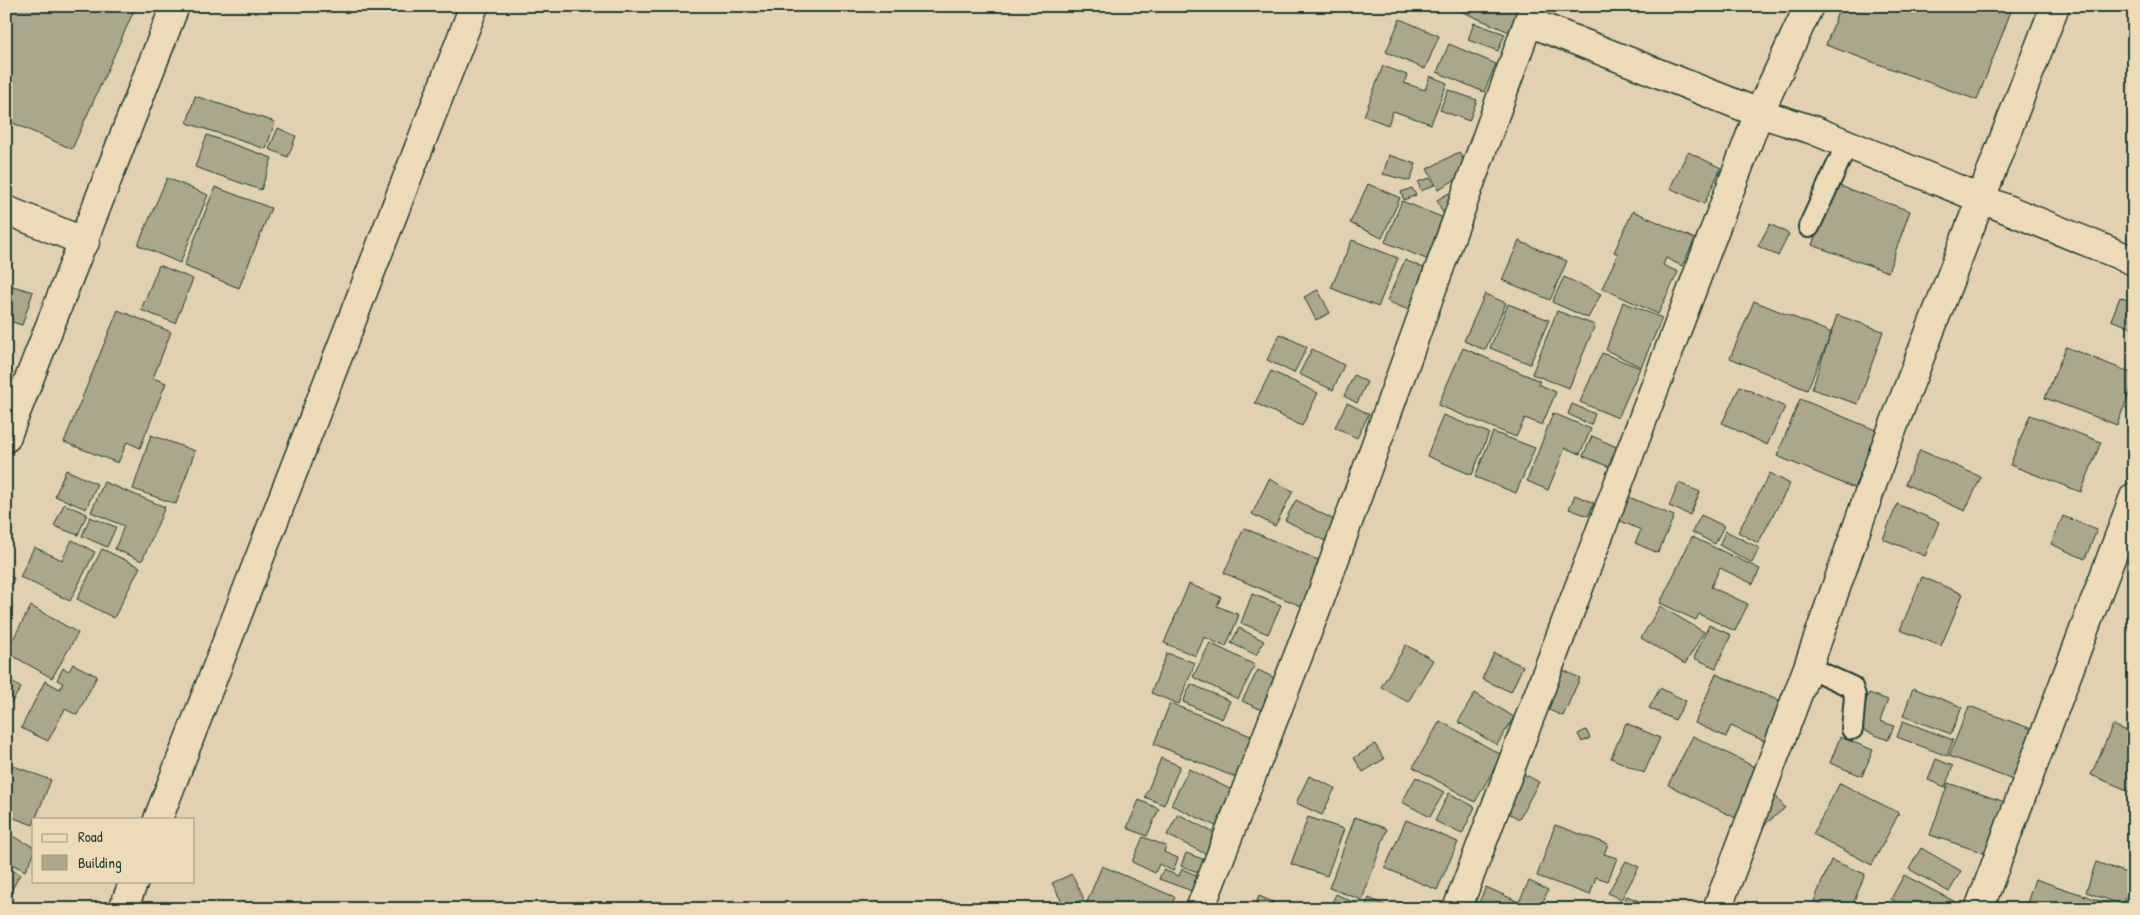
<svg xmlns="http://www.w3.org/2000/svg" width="2140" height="915" viewBox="0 0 2140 915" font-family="'Patrick Hand',sans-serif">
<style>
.building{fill:#aba78d;stroke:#1f3d34}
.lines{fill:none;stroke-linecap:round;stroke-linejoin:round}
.lane-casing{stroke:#1f3d34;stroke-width:24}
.street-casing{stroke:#1f3d34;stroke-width:31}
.lane{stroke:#eddbb8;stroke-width:20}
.street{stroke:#eddbb8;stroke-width:28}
</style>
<rect width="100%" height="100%" fill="#e1d1b0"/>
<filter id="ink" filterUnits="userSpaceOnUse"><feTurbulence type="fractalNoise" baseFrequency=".02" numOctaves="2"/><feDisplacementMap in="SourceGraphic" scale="10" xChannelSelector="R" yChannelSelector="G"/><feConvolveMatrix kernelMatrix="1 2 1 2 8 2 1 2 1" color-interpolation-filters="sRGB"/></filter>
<g filter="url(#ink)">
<path class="building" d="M6,6h130l-64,143 -66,-29z
M1449,6h72l-12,26z
M1840,6h173l-36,94 -151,-55z
M1400,19l39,17 -14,33 -39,-17z
M1474,23l31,11 -7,17 -30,-11z
M1449,44l47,20 -12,28 -47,-20z
M1383,66l24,9 -3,8 21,7 5,-14 17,7 -16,41 -38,-13 -5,14 -24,-9z
M1448,90l29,10 -8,21 -29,-11z
M195,96l80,26 -9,27 -79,-26z
M278,128l18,8 -8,21 -19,-8z
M207,135l65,23 -11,32 -66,-23z
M1459,152l11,20 -32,17 -11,-20z
M1688,152l33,16 -17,36 -34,-16z
M1389,155l27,9 -6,17 -27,-7z
M167,178l41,17 -28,68 -42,-18z
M1430,178l4,7 -13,6 -3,-9z
M1368,184l32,14 -18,40 -32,-15z
M1834,184l76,27 -22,61 -76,-27z
M215,187l56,21 -32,80 -55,-22z
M1412,188l4,7 -12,5 -3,-8z
M1449,193l8,16 -13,6 -7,-15z
M1402,201l47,19 -18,41 -46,-19z
M1633,211l62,28 -13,27 -16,-8 -3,7 15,7 -20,42 -56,-26 16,-34 -4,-2z
M1770,224l19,10 -11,22 -20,-10z
M1352,240l46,18 -20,49 -47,-19z
M1519,241l48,20 -17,39 -48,-20z
M1405,260l32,14 -19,40 -31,-13z
M159,265l34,14 -18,44 -34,-13z
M1564,277l37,17 -13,24 -36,-16z
M6,284l27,8 -11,33 -16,-5z
M1318,290l12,23 -14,7 -12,-23z
M1485,294l21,9 -21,47 -21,-9z
M2120,297l14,6v26l-23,-9z
M1754,301l78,32 -25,57 -77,-32z
M1623,302l39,16 -21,49 -35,-17z
M1508,304l41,16 -19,44 -40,-16z
M118,310l53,22 -18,46 13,5 -26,65 -13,-6 -9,21 -54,-21z
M1557,311l38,14 -26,63 -37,-14z
M1837,315l46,16 -25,73 -46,-15z
M1280,334l27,13 -13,26 -27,-13z
M2066,347l68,27v7l-17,44 -72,-27z
M1463,348l77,33 -2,3 18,8 -14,33 -17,-7 -9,19 -78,-32z
M1312,349l32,16 -11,25 -34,-16z
M1602,353l38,15 -22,50 -38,-16z
M1271,371l47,22 -16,33 -47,-23z
M1354,375l13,7 -10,21 -13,-7z
M1740,386l45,21 -18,38 -45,-22z
M1800,399l78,32 -24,57 -77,-32z
M1347,403l22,11 -12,24 -22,-11z
M1572,404l23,10 -4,11 -23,-11z
M1553,413l38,16 -11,25 -15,-6 -17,42 -21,-9z
M1443,415l46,18 -17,42 -45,-19z
M2030,415l71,27 -20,50 -71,-27z
M1493,432l42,16 -19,45 -41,-16z
M151,435l44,16 -19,53 -43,-15z
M1592,436l27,12 -9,19 -27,-11z
M1920,450l61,27 -16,34 -60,-27z
M66,470l31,14 -11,25 -31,-13z
M1770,473l20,11 -32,59 -20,-11z
M1269,479l24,12 -18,35 -23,-12z
M104,482l61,25 -23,54 -27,-12 9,-23 -33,-14z
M1679,483l21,9 -10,23 -21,-9z
M1575,495l19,8 -6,13 -19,-7z
M1624,495l50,21 -16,37 -23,-10 6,-13 -27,-12z
M1296,500l40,21 -11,20 -40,-21z
M64,504l23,10 -9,21 -24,-9z
M1897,504l42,18 -14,34 -42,-17z
M1701,515l23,11 -9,18 -23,-12z
M2063,516l34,14 -12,29 -34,-15z
M90,517l26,10 -9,20 -25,-11z
M1244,528l86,37 -20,45 -86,-37z
M1726,531l33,17 -7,15 -33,-18z
M1692,537l68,32 -7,15 -33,-16 -9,19 37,17 -13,27 -36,-17 -3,6 -36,-17z
M72,540l23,12 -25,49 -50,-24 14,-30 28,13z
M102,549l38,18 -26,51 -37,-19z
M6,575l8,3 -8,16z
M1922,577l41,17 -22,52 -41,-16z
M1189,584l32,13 -4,9 22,9 -13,32 -22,-10 -8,19 -32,-13z
M1252,594l29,11 -13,29 -27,-11z
M31,606l47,27 -26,45 -46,-26z
M1660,606l44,26 -19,32 -44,-26z
M1709,625l22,10 -15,33 -22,-10z
M1239,628l25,13 -8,14 -25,-12z
M1210,643l45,22 -17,34 -45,-22z
M1406,645l27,15 -25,42 -27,-15z
M1167,653l28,10 -16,41 -28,-11z
M1494,653l29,13 -12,26 -29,-13z
M73,664l24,12 -20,39 -12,-6 -17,32 -27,-13 24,-47 15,8 3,-6 -6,-3 6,-12 6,3z
M1554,666l26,12 -17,38 -26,-11z
M1258,670l21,10 -15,31 -22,-10z
M1716,674l73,31 -18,39 -40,-18 -5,11 -31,-14z
M6,678l15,10 -10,15 -5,-3z
M1191,684l39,17 -8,18 -39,-17z
M1660,688l26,13 -11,19 -26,-12z
M1913,688l49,19 -11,27 -48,-18z
M1475,693l39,24 -17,28 -39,-23z
M1869,693l19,7 -8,21 14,5 -6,14 -33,-13z
M1170,703l88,36 -16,41 -88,-36z
M1969,706l71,26 -19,51 -72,-27z
M1440,721l62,34 -27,47 -62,-35z
M1903,721l50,19 -6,16 -50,-19z
M1626,723l34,15 -16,35 -33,-15z
M2113,725l21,9v59l-43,-18z
M1586,730l4,8 -8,4 -4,-8z
M1693,736l74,37 -25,48 -74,-36z
M1840,737l33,13 -11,26 -32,-13z
M1375,744l9,15 -21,13 -9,-14z
M1161,758l19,8 -16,39 -19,-8z
M1936,759l17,7 -8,21 -17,-7z
M6,763l45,17 -18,45 -27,-10z
M1189,769l47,23 -18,35 -47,-22z
M1520,772l19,10 -20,37 -18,-10z
M1309,776l26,12 -13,27 -26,-12z
M1416,777l28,15 -14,25 -28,-15z
M1840,783l59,30 -27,52 -59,-31z
M1948,783l63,21 -18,52 -63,-21z
M1449,793l26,14 -13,27 -27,-13z
M1775,795l10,13 -21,17 -10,-13z
M1139,800l20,9 -12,27 -20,-8z
M1178,814l44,23 -10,20 -45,-22z
M1308,817l36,12 -17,47 -36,-12z
M1355,817l32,12 -25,71 -33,-12z
M1406,820l52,22 -21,48 -52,-22z
M1555,825l53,19 -4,10 13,4 -9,23 -12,-4 -6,18 -53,-19z
M6,833l28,14v7l-9,17 -19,-10z
M1143,837l23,9 -2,6 14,6 -5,13 -14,-7 -4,9 -23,-11z
M1921,848l40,23 -12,21 -40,-23z
M1186,853l22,8 -5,13 -22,-8z
M1831,860l34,14 -14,35h-18l-19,-8z
M1626,861l13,6 -18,33 -13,-7z
M2096,862l37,13 -10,30 -37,-13z
M1102,866l73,31 -5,12h-86z
M6,867l14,7 -14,27z
M1182,869l16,7 -6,15 -33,-12 4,-9 16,6z
M1072,874l12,25 -19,9 -13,-25z
M1904,875l57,30 -3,4h-49l-18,-10z
M2035,879l78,26 -1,4h-87z
M1529,881l19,9 -8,19h-64l10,-22 33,15z
M1336,894l25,12 -2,3h-30z
M1259,896l14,6 -3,7h-16z
M1627,896l21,9 -1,4h-26z
M1369,898l24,11h-29z"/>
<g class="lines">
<defs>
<path id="lane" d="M1809,227l38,-83
M1808,667l44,20 3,9 -3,33"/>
<path id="street" d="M1529,22l230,91 54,17 321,131
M6,210l79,32
M6,438l169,-432
M158,819l316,-813
M123,909l11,-28
M1200,909l122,-315 212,-588
M1457,909l302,-796 50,-107
M1717,909l91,-242 77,-219 170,-442
M1979,909l155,-412"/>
</defs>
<use href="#lane" class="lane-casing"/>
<use href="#street" class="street-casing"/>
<use href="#lane" class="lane"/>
<use href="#street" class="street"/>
</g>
</g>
<rect width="2140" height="915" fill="none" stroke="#eddbb8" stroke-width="25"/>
<rect x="12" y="12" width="2115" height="890" fill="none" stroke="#1f3d34" stroke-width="2" filter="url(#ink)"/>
<rect x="32" y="818" width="162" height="65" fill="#eddbb8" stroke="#9b9c83"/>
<rect x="42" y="834" width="25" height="8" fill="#eddbb8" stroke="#9b9c83"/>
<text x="78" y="842" font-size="15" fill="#1f3d34">Road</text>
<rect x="42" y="855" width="25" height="15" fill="#aba78d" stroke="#9b9c83"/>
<text x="78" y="868" font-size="15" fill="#1f3d34">Building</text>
</svg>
